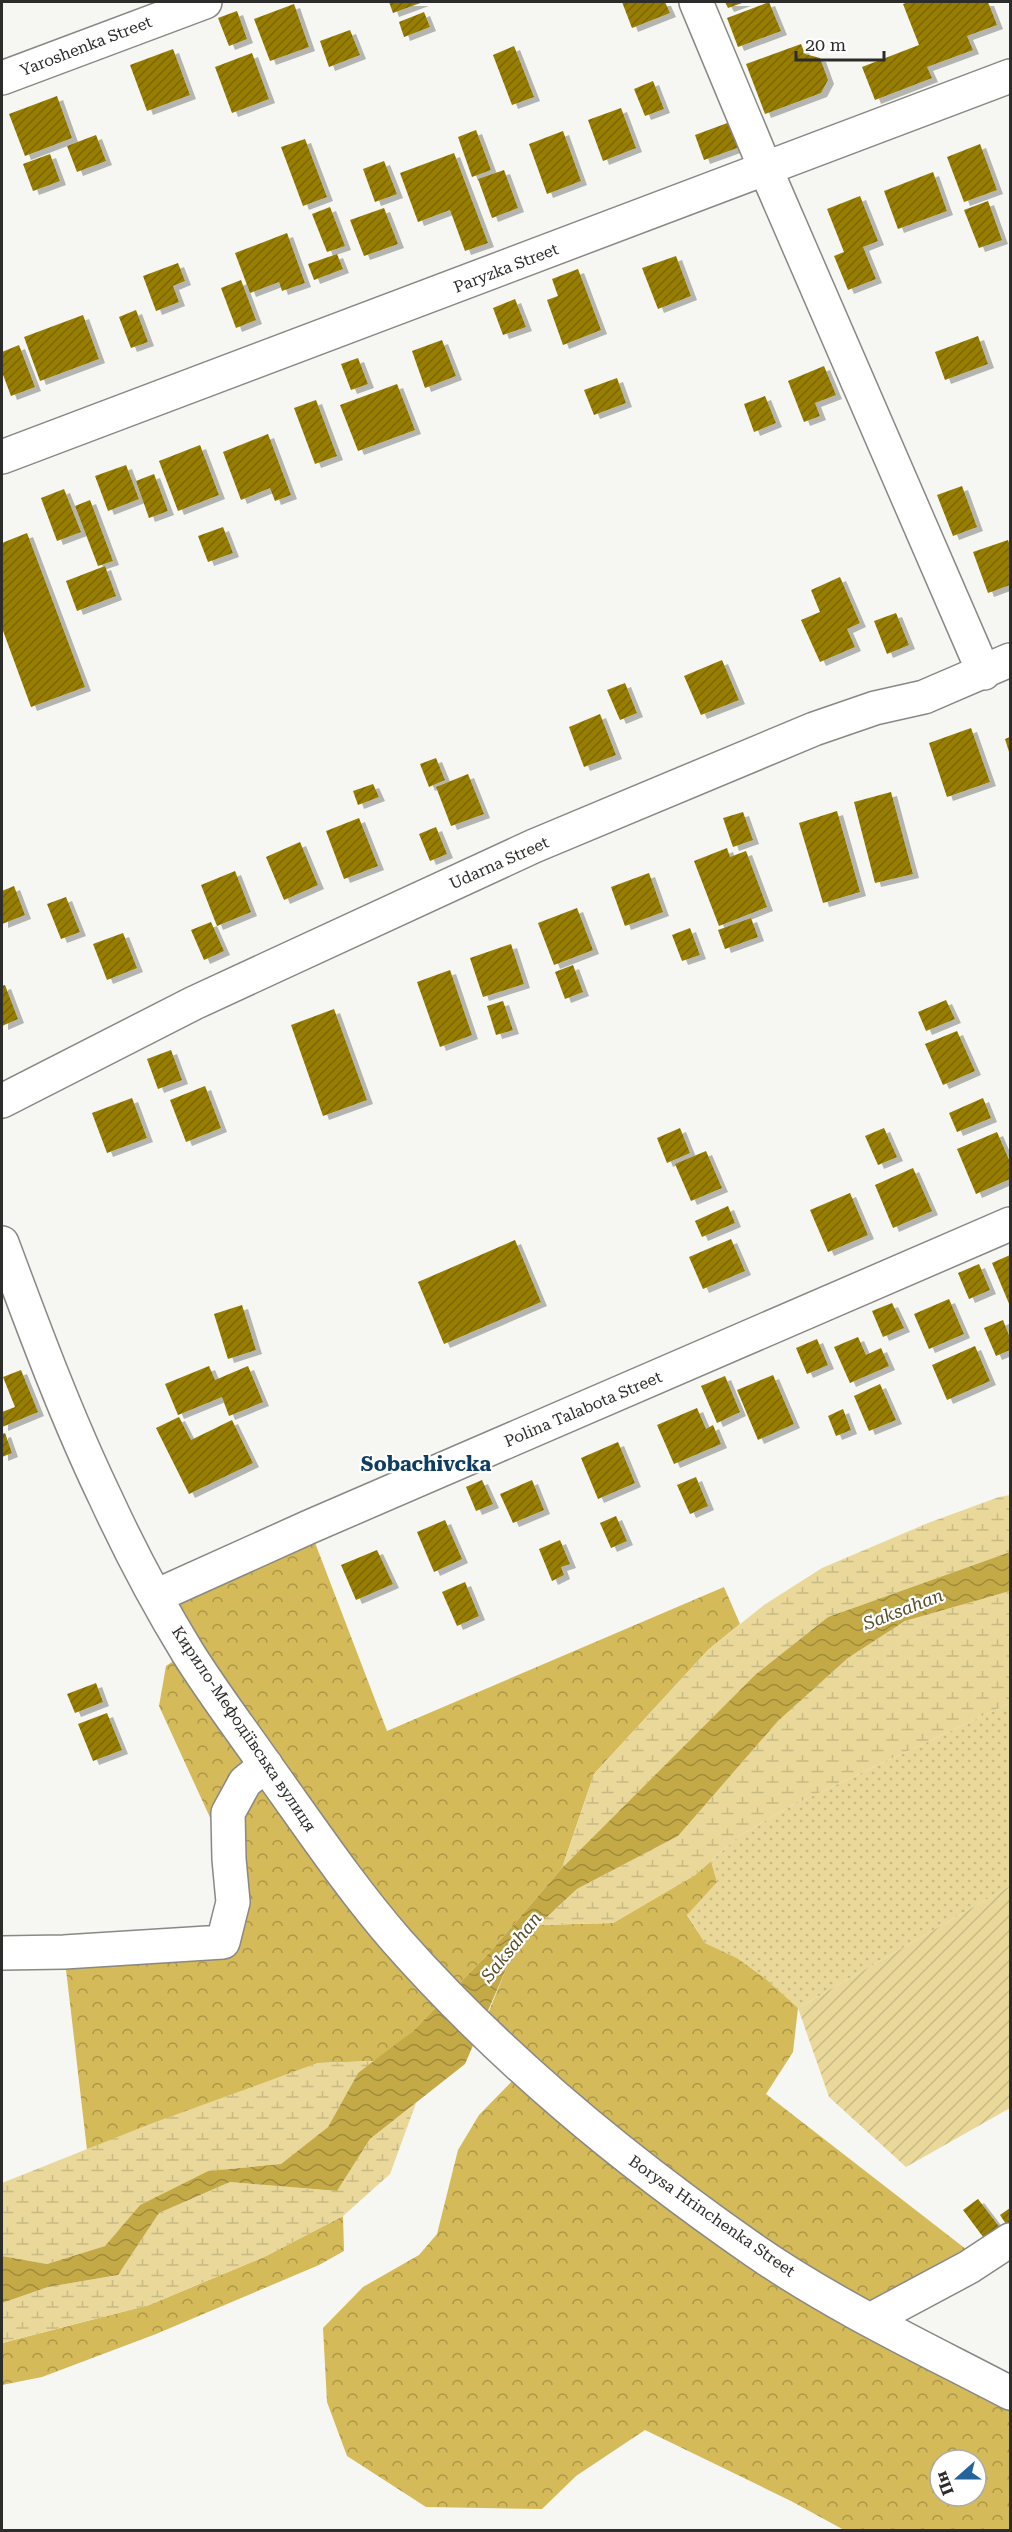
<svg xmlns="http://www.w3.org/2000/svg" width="1012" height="2532" viewBox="0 0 1012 2532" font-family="'Roboto Serif',serif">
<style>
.grass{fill:url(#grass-dots)}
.forest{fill:url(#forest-crowns);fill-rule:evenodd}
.wetland{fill:url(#wetland-marsh)}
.garden{fill:url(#garden-furrows)}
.water{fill:url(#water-waves)}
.building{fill:url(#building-hatch);filter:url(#shadow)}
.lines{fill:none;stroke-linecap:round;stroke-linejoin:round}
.minor-casing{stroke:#898885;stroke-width:36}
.minor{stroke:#fff;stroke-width:33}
.labels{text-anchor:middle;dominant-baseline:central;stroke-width:4.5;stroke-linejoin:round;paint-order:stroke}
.street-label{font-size:16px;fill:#2c2c2a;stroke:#fff}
.water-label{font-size:18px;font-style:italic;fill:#584d24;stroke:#fff}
.quarter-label{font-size:20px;font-weight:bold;fill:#0f3d62;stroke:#fff}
</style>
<defs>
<pattern id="grass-dots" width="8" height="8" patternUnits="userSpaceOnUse" patternTransform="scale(1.5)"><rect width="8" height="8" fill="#e9d899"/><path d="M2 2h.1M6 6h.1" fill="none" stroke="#c8ba84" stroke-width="1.8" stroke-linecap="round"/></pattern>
<pattern id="forest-crowns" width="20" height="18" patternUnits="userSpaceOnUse" patternTransform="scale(1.5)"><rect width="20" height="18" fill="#d4ba58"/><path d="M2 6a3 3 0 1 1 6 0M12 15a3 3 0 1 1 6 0" fill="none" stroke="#ac9749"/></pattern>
<pattern id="wetland-marsh" width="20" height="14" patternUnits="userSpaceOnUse" patternTransform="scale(1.5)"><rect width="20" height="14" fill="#e9d899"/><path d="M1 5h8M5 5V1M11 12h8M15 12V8" fill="none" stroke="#c8ba84"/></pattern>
<pattern id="garden-furrows" width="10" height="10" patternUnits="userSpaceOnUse" patternTransform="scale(1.5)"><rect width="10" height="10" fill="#e9d899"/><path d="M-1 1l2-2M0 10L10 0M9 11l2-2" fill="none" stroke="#c8ba84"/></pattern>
<pattern id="water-waves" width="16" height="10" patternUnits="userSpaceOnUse" patternTransform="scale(1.5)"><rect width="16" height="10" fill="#c4aa47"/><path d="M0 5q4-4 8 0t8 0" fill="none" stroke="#9f8b3b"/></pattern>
<pattern id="building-hatch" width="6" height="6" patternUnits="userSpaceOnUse" patternTransform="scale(1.5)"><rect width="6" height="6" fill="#977d04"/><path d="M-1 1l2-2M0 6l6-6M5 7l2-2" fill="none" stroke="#7b6706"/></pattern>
<filter id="shadow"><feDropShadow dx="6" dy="4" stdDeviation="0" flood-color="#0004"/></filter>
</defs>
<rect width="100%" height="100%" fill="#f6f6f2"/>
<path class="grass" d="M1010,1703v183l-212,122 -32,-29 -29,-21 -32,-15 -18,-29 30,-32 -6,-21 28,-25 52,-30z"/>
<path class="forest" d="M309,1527l78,204 337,-144 16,37 -32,26 -114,124 -32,94 -72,84 -77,79 -37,30 -58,2 -231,87 -23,-198 159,-10 6,-83 -70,-153 7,-40 21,-14 -31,-56z
M711,1861l6,21 -30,33 18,28 32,15 29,21 32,29 -5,44 -27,42 214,166 -110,60 140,73v137h-166l-53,-29 -146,-71 -69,46 -34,33 -116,-2 -79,-51 -20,-54 -4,-74 40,-41 56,-32 18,-21 21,-84 21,-35 43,-44 -41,-40 25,-62 32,-44 75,-2 82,-48zM940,2460h36v36h-36z
M343,2216l1,35 -25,14 -163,69 -114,43 -40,8v-42l147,-38 115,-48z"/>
<path class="wetland" d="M1010,1495v57l-182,65 -72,57 -194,194 32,-94 114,-124 56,-45 58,-37 106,-45 71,-26z
M1010,1591v112l-219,103 -52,30 -44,39 -82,48 -75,2 39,-36 101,-53 100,-115 70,-63 57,-37z
M376,2061l-18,12 -30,54 -47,37 -73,7 -68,34 -35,41 -58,18 -45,-8v-73l148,-59 168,-61z
M416,2103l-26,71 -47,42 -79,41 -115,48 -147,38v-40l46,-16 70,-12 41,-62 71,-31 107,9 33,-52z"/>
<path class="garden" d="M1010,1886v222l-104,59 -77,-70 -31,-89z"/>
<path class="water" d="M1010,1552v39l-105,30 -57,37 -70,63 -100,115 -101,53 -39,36 -32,44 -41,95 -95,75 -33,52 -107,-9 -71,31 -41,62 -70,12 -46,16v-47l45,8 58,-18 35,-41 68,-34 73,-7 47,-37 30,-54 55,-42 77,-79 72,-84 194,-194 72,-57z"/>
<path class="building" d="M389,2h34l-30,11z
M622,2h43l5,11 -38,15z
M725,2h20l-17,6z
M769,2l12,29 -43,16 -11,-29z
M909,2h79l9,23 -30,11 6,14 -46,17 5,11 -57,22 -13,-33 57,-22 -16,-41z
M294,4l15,43 -39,14 -16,-42z
M237,11l10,28 -18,7 -11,-28z
M424,12l6,15 -26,10 -5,-15z
M350,30l10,25 -31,12 -9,-26z
M801,44l4,10 15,4 8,22 -7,13 -56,21 -19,-50z
M514,46l20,51 -22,8 -19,-50z
M173,49l17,46 -43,16 -17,-46z
M252,53l17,46 -37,14 -17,-46z
M653,81l11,28 -19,7 -11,-27z
M57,96l15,42 -47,18 -16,-42z
M621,108l15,40 -33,13 -15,-41z
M730,122l10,25 -36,13 -9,-25z
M476,130l15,40 -19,7 -14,-40z
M563,131l18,50 -34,13 -18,-50z
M96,135l10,26 -29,11 -10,-26z
M305,139l22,58 -24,9 -22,-59z
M980,144l17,46 -33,12 -17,-45z
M454,153l34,90 -23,8 -15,-41 -32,12 -18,-49z
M50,154l10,27 -27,10 -10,-27z
M384,161l13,33 -22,8 -12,-33z
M504,170l14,38 -26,10 -14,-39z
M933,172l14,39 -49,18 -14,-38z
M860,196l18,45 -15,6 13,32 -28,11 -14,-34 10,-4 -17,-43z
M988,201l14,39 -23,8 -15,-38z
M330,207l15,39 -18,6 -15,-38z
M384,208l14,36 -34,12 -14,-36z
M287,233l18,50 -23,8 -3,-9 -29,11 -15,-40z
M337,254l6,15 -29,11 -6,-16z
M676,256l15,40 -33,13 -16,-41z
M178,263l7,18 -12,5 6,16 -23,9 -13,-35z
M578,269l23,61 -38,15 -16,-45 11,-4 -6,-17z
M241,280l15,40 -20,8 -15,-40z
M515,299l11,28 -23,8 -10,-27z
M136,310l12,32 -17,6 -12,-31z
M83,315l16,44 -59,22 -16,-44z
M978,336l10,28 -43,16 -10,-28z
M442,340l14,36 -31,12 -13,-37z
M19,345l16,42 -24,9 -9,-24v-20z
M358,358l10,26 -17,6 -10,-26z
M824,366l12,29 -21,8 5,13 -16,6 -16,-41z
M617,378l9,25 -32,12 -10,-25z
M397,384l18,46 -57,21 -18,-46z
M765,396l11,27 -22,9 -10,-28z
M316,400l21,56 -22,8 -21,-56z
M268,434l23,61 -16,6 -5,-13 -29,12 -18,-48z
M200,445l19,50 -41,16 -19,-50z
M126,465l13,34 -31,12 -13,-35z
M154,474l14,37 -19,7 -13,-37z
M962,486l15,41 -24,9 -16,-41z
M64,489l17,43 -24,9 -16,-43z
M90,500l23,61 -15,5 -23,-60z
M223,527l10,26 -25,9 -10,-26z
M27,533l58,154 -54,20 -29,-79v-85z
M1008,540l2,6v39l-22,8 -15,-41z
M105,566l11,30 -39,15 -11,-30z
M840,577l20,46 -13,6 8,18 -35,15 -19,-42 19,-8 -9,-22z
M896,613l13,32 -22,9 -13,-33z
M722,660l17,40 -38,15 -17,-39z
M625,683l12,30 -17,7 -13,-30z
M600,714l16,41 -32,12 -15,-40z
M971,728l19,54 -43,15 -18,-54z
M1010,737v18l-5,-16z
M436,758l9,22 -16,7 -9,-23z
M468,774l16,40 -33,12 -15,-39z
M373,784l6,13 -21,8 -5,-14z
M891,792l22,82 -38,9 -21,-81z
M837,811l23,81 -37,11 -24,-80z
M743,812l10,28 -20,7 -10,-29z
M359,818l19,48 -34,13 -18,-48z
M436,827l11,27 -17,7 -11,-27z
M300,842l18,43 -34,15 -18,-43z
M727,848l3,9 16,-6 21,56 -48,19 -25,-65z
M235,871l16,41 -34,14 -16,-41z
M649,873l14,39 -38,14 -14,-39z
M14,886l11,29 -23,9v-33z
M66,897l14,35 -19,7 -14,-35z
M577,908l16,42 -39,15 -16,-42z
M751,918l7,19 -33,12 -7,-19z
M211,922l13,29 -20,9 -13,-30z
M690,928l10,27 -18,6 -10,-26z
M123,933l14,35 -30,12 -14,-36z
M511,944l13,40 -41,13 -13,-39z
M573,965l10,27 -18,7 -10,-27z
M450,970l22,65 -32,12 -23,-65z
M5,985l13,34 -16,7v-40z
M946,1000l9,19 -29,12 -8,-19z
M503,1001l10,29 -17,5 -9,-29z
M334,1009l33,91 -44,16 -32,-91z
M957,1031l18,40 -32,14 -18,-41z
M171,1050l11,30 -24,9 -11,-30z
M205,1086l16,42 -35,14 -16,-42z
M132,1098l15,40 -40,15 -15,-40z
M983,1098l8,20 -34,14 -8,-19z
M680,1128l10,25 -23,10 -10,-25z
M884,1128l13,29 -19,8 -13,-29z
M997,1132l13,30v17l-34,15 -19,-45z
M706,1151l16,37 -31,13 -16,-37z
M913,1168l19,43 -39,17 -18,-43z
M850,1193l18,42 -40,17 -18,-42z
M728,1206l7,17 -33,14 -7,-16z
M731,1239l14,32 -42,18 -14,-32z
M515,1240l26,62 -97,42 -26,-62z
M1010,1255v51l-18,-43z
M979,1264l11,26 -21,9 -11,-26z
M949,1299l15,35 -35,15 -15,-35z
M892,1303l12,25 -21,9 -11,-26z
M242,1305l14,45 -28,9 -14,-45z
M1003,1320l7,18v12l-14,6 -12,-28z
M858,1337l8,18 15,-7 8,18 -39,17 -16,-36z
M817,1339l11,26 -21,9 -11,-26z
M975,1346l15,35 -43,19 -15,-35z
M209,1366l6,14 33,-14 15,36 -34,14 -7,-19 -44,18 -13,-31z
M21,1370l17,42 -36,15v-15l13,-5 -12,-30z
M773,1375l21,49 -36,16 -21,-50z
M725,1376l15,36 -23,11 -16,-37z
M880,1384l16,36 -27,11 -15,-35z
M697,1408l9,21 7,-4 8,19 -47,20 -17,-39z
M843,1409l8,21 -15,6 -8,-20z
M179,1417l12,23 41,-20 21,43 -64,31 -33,-66z
M5,1433l7,20 -10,4v-23z
M618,1442l17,41 -37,16 -17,-41z
M696,1477l12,29 -18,8 -13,-29z
M482,1480l11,24 -17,7 -10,-24z
M532,1480l12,30 -31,13 -13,-29z
M616,1516l11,25 -16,7 -11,-25z
M445,1520l17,39 -28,13 -17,-40z
M560,1540l10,24 -9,3 3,8 -12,6 -13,-32z
M377,1550l16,34 -37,16 -15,-35z
M465,1582l14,34 -22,10 -15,-34z
M96,1683l7,19 -28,11 -8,-19z
M107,1713l15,37 -29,11 -15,-37z
M978,2199l26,34 -15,12 -26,-35z
M1010,2208v22l-10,-15z"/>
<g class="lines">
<defs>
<path id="minor" d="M696,2l70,168 218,503
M2,78l203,-76
M2,457l1008,-381
M2,1101l192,-98 340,-157 280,-117 61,-21 49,-11 86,-37
M2,1243c32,86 64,173 104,256 24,52 52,105 82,154 25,40 54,78 81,117 41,57 81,117 128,171 105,119 227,219 358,310 80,55 169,97 255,142
M156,1596l153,-69 701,-303
M2,1953l62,-1 159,-10 10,-40 -4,-43 -1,-46 17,-31 21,-17
M870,2320l99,-53 41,-27"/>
</defs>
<use href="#minor" class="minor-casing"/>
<use href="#minor" class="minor"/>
</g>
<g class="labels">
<g class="street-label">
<text transform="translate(86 46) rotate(-21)">Yaroshenka Street</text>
<text transform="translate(506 268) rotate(-21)">Paryzka Street</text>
<text transform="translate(499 863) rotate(-24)">Udarna Street</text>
<text transform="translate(583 1409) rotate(-23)">Polina Talabota Street</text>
<text transform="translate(244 1729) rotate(56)">Кирило-Мефодіївська вулиця</text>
<text transform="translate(712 2216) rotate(35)">Borysa Hrinchenka Street</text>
</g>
<g class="water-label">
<text transform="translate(903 1609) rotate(-21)">Saksahan</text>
<text transform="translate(511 1947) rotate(-51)">Saksahan</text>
</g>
<g class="quarter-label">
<text x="426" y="1464">Sobachivcka</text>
</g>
</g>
<rect width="1012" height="2532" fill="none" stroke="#2c2c2a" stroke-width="6"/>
<g transform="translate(958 2478) rotate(249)"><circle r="28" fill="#ffffff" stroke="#ababaa" stroke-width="1.5"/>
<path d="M0-4.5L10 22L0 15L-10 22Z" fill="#23659a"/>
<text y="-9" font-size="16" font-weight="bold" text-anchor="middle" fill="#2c2c2a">Пн</text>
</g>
<path d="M796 51v9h88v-9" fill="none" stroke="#2c2c2a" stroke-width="3"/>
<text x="805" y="51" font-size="18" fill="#2c2c2a" stroke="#ffffff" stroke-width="4.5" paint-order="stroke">20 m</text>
</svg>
